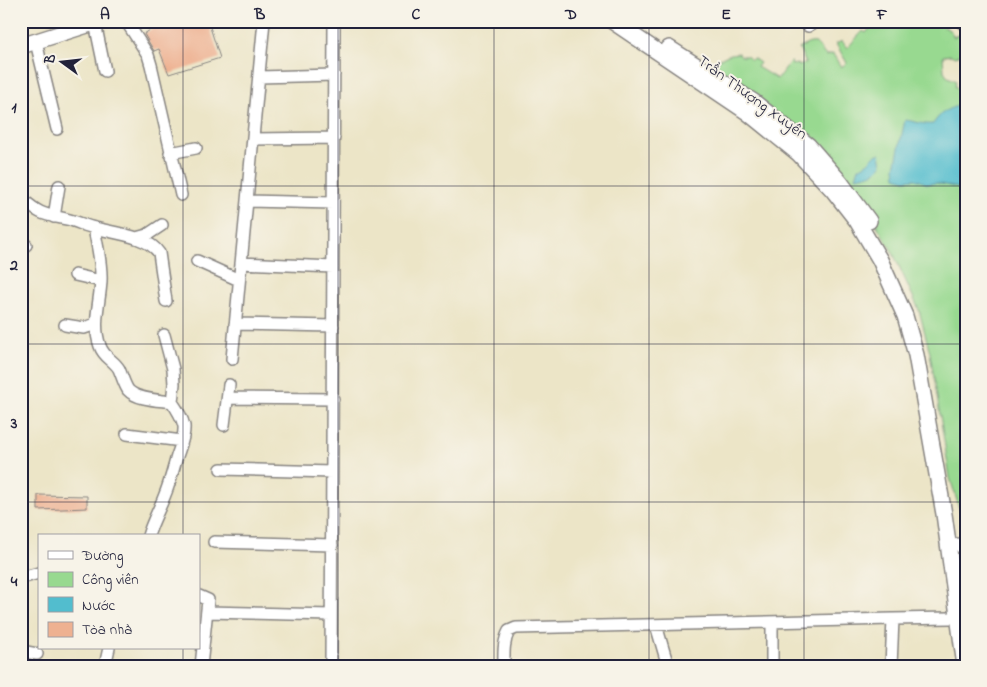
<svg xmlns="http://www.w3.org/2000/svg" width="987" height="687" viewBox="0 0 987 687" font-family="'Indie Flower',sans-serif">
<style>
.green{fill:#98d990;stroke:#5d7e66}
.water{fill:#52bdce;stroke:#3a7084}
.building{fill:#eeb191}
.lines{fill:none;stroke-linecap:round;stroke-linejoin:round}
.minor-casing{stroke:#878481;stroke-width:14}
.major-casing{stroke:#878481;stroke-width:18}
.minor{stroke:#fff;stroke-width:11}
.major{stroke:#fff;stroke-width:15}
.grid{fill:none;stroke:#22223b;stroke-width:1;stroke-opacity:0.55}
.labels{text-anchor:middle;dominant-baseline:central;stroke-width:4;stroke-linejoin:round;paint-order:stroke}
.street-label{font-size:16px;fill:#22223b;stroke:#f7f3e8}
.neatline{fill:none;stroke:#22223b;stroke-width:2}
.grid-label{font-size:16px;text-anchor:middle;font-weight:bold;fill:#22223b}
</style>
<rect width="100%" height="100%" fill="#f7f3e8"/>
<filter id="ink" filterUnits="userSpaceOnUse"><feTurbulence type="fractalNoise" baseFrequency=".02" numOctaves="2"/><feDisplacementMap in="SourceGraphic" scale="10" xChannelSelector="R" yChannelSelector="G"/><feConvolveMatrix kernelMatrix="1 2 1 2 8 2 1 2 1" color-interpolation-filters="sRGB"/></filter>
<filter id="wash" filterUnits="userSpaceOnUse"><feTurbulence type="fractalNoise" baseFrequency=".0096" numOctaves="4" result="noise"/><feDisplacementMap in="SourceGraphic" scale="20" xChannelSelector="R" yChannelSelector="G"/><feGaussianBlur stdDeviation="1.12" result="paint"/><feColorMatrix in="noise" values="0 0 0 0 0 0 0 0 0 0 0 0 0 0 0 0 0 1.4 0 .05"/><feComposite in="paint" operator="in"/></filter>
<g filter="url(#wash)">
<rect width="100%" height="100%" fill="#ece5c7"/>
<path class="green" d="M869,21h72l3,7 2,-1 2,3h2l4,7 12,-7v20l-10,7 -6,-2 -7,1 1,15 4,6 8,4 -1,6 7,2 1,-6 -3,-2v-2l6,-5v456l-16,-52 -20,-125 -11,-43 -26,-57 -24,-41 -162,-147 23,-11 9,-1 2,3h6l4,4 2,-2 7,5 -3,4 20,12 14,-18 1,4 5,-1 2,2 7,-3 -7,-14c6,-4 10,-7 17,-6l10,13 7,-2 8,13 6,-4 -11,-19 6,-3 5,7 16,-17 3,2 6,-8z"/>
<path class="water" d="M962,105l4,4v81l-30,-7 -8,1 -13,-5 -10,1 -9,-3 -1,-10 10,-47c9,1 18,5 28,4 8,-12 15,-16 29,-19z
M880,153l2,12c-7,9 -15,10 -26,12l3,-9 8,-5 7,-7z"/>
<g id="blocks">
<path class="building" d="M158,21h50l12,37 -51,16 -10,-25 -5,2 -10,-17 12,-8 -1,-2z
M38,495l49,1v12l-49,2z"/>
</g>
</g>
<g filter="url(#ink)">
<use href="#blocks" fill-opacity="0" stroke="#878481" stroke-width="1"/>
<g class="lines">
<defs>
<path id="minor" d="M126,21l22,34 3,10 30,130
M961,21l5,4
M95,23l10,48
M808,26l8,-5
M36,42l21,87
M259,77l75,-2
M253,139l81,-1
M170,153l26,-5
M21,198c6,5 11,10 19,14 8,4 17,5 26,7 10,2 19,7 29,9 19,5 53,8 64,25l7,48
M247,201l86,2
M54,217l5,-31
M94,228c3,17 8,35 7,53 -1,22 -9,43 -1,65 4,12 14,14 19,23 3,7 5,15 9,21 9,10 32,10 44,12 5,7 10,15 12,24 1,10 -4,21 -7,30 -4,14 -7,27 -13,41 -5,13 -12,25 -16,39
M136,238l11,-3 15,-10
M21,244l5,1
M197,261l42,19
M241,263l92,4
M75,275l26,6
M235,324l98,2
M65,325l19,3 12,-4
M164,335l9,34 1,15 -2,18
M232,359l32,-338
M228,398l105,1
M224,425l5,-40
M127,434l55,7
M221,469l111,3
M214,542l118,3
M958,544l8,8
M21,578l18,-5
M199,596l9,4 -7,66
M207,612l124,3
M772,623v43
M656,625l12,41
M21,651l16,3
M105,666l4,-18
M331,666l3,-645
M504,666c0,-12 -1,-24 5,-35l7,-3 377,-9 58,-1
M891,666l2,-47"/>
<path id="major" d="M612,21l135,91 52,42 33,35 25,32 23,39 25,56 11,39 28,159 21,152
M21,46l79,-25
M669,48l85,54 54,43 33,38 28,38"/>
</defs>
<use href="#minor" class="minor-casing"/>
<use href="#major" class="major-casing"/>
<use href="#minor" class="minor"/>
<use href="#major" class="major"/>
</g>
</g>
<path class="grid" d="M183,21v515M338,21v645M494,21v645M649,21v645M804,21v645M21,186h945M21,344h945M21,502h945M183,648v18"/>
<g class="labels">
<g class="street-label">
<text transform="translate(752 98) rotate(36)">Trần Thượng Xuyên</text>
</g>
</g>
<rect width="987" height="687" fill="none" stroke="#f7f3e8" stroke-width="55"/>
<rect x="38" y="534" width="162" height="115" fill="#f7f3e8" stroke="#a29fa3"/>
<rect x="48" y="551" width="25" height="8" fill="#ffffff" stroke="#a29fa3"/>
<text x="82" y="560" font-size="15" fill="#22223b">Đường</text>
<rect x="48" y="572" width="25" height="15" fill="#98d990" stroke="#a29fa3"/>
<text x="82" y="584" font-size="15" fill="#22223b">Công viên</text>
<rect x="48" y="597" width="25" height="15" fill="#52bdce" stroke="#a29fa3"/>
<text x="82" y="610" font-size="15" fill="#22223b">Nước</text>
<rect x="48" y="622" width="25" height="15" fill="#eeb191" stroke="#a29fa3"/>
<text x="82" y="634" font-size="15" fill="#22223b">Tòa nhà</text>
<g transform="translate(62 62) rotate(285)" stroke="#f7f3e8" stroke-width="4" paint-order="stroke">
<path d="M0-4L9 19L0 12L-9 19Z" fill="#22223b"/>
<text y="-8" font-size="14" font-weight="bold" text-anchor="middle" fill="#22223b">B</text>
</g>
<rect x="28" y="28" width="932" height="632" class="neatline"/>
<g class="grid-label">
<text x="105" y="19">A</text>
<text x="260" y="19">B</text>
<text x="416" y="19">C</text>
<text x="571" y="19">D</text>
<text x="726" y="19">E</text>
<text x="882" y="19">F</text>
<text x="14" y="112">1</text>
<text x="14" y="270">2</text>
<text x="14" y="428">3</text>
<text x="14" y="586">4</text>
</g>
</svg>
